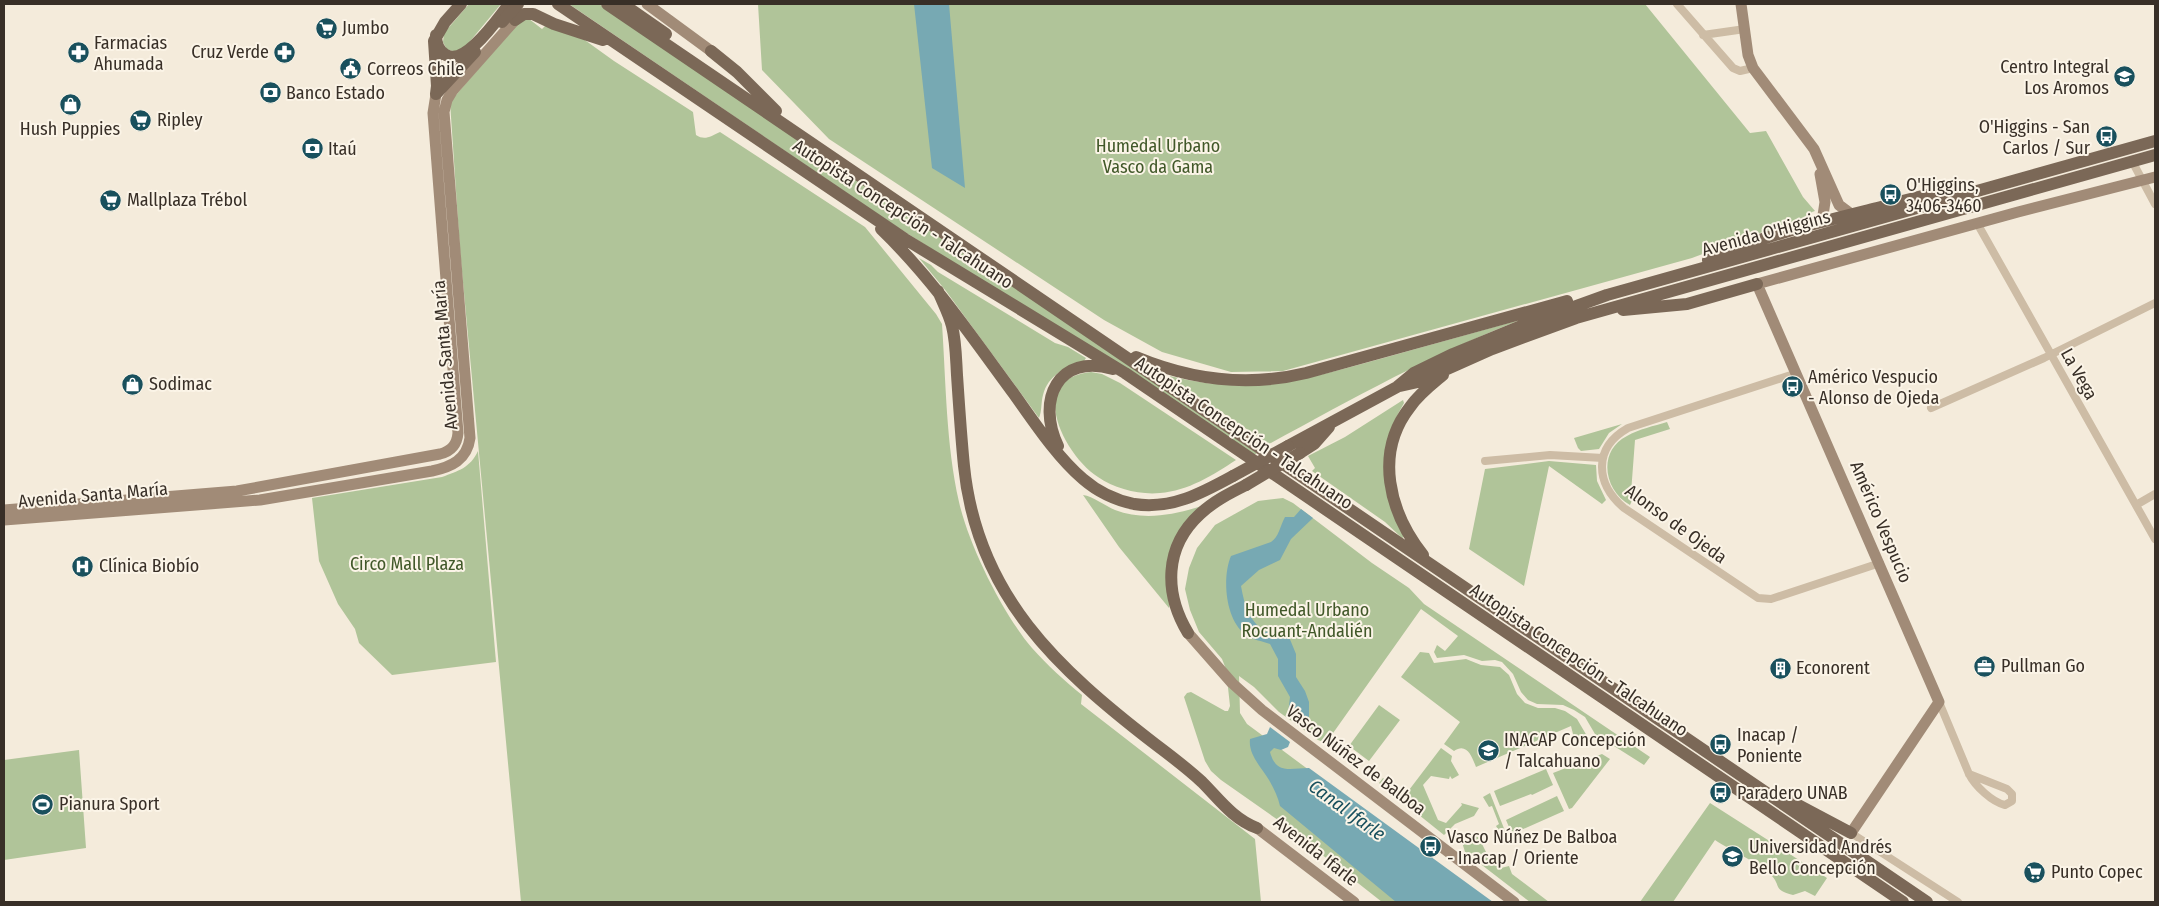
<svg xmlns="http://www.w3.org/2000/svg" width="2159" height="906" viewBox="0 0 2159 906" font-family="'Fira Sans Condensed',sans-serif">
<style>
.green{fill:#b0c499}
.water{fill:#77a9b3}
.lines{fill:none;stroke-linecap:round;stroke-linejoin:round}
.street{stroke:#cdbca5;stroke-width:8}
.secondary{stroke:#a18b77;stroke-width:11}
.primary{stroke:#7b6857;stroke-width:12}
.primary-bridge{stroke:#7b6857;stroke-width:12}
.labels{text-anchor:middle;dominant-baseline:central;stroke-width:4;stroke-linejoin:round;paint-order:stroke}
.poi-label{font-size:18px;fill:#382f27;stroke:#fbf4e7;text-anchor:start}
.park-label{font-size:18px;fill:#415829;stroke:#fbf4e7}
.street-label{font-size:18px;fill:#382f27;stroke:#fbf4e7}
.water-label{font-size:19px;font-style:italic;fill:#19505d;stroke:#fbf4e7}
</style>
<rect width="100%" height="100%" fill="#f4ebdb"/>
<path class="green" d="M469,4h32l-40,48 -14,-2 -4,-8 1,-9z
M569,4h30l658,449 -3,2 -363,-232z
M758,4h887l105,129 16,-2 37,66 12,14 -3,1v6l-59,17 -61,23 -409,113 -52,1 -69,-20 -58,-32 -275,-181 -67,-69z
M524,15l18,14 5,-5 35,14 32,23 79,51 3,23c9,6 15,1 24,-3l145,95 71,87 6,10c4,59 4,120 17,178 10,44 44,112 73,146 15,17 33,33 50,47l-1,9 174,135 6,63h-740l-61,-652 -10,-148z
M919,258l12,7 7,7 117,71 13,4 18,11 -2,3c-18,6 -36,14 -41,34 -2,7 -1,16 -4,23l-93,-127z
M1523,319c-89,34 -171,80 -254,125l-100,-67 1,-1c85,21 136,3 217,-19 45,-13 91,-25 136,-38z
M1091,372l11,2 18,9 116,77c-23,15 -48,31 -76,33 -20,2 -45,-4 -62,-16 -34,-22 -73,-98 -7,-105z
M1403,400l1,3c-28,47 -25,88 0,134l-2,1 -17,-16 -73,-51 3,-3 -7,-12 37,-19z
M1667,422l3,7 -35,11 -4,53 3,3 -4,9c-26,-14 -33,-54 -3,-69 12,-7 27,-10 40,-14z
M1622,424l-13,9 -10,16 -18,2 -3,-3 -4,-10z
M478,451l18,211 -104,13 -33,-32 -4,-14 -17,-25 -19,-43 -7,-63 130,-21c16,-6 28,-9 36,-26z
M1549,461l47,4 1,16 9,19 -4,4 -53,-38 -25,120 -55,-37 16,-80z
M1083,495c10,1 22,11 32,15 29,11 60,5 89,-5l-23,24 -12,79 -50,-61z
M1283,498l10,5 79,60 37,25 15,16 226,153 -6,8 -49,-31 -10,-17 -11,-7 -11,-5 -26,-1 -9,-4 -7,-8 -8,-18 -11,-12 -7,-2 -13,1 -18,-6 -27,3 -3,-6 3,-7 8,6 13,-15 -37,-27 -95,134 -8,-3 -39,-28 -25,-25 -15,-11 1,37 7,11 240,178h-105l-104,-82 -57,-40 -10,-9 -6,-10 -21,-64 3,-4 4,-1 34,19h3l2,-5 -4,-37 -4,-10 -23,-27 -9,-22 -5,-21 4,-21 8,-20 18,-23 43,-24z
M1420,652l9,1 5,10 32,-4 15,6 19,2 9,8 8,19 8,9 13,5h17l10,3 12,8 10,17 -13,2 -3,-12 -95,41c-4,-10 -9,-25 -22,-16l-10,-7 16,-22 -59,-45z
M1379,705l21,15 -31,41 -20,-15z
M1441,748l11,8 -1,5 8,14 -7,4 -2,-3 -1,3 -18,-3 -8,9 15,35 8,3 16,-18 -1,-2 18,5 -5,8 -19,8 -11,11 -65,-52 4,-5 23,16z
M79,750l7,98 -82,12v-100z
M1602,754l8,5 -38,49 -3,1 -16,-36z
M1546,769l7,16 -21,10 -1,-1 -31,12 -6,-15z
M1490,793l17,43 -4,1 -7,-11 3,-2 -7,-18 -3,1 -6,-10z
M1557,796l7,15 -52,23 -6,-14z
M1710,803l117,75 -12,18 -10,-5 -12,4c-20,-5 -12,-9 -21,-19 -12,-13 -42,-26 -57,-36l-42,62h-33z
M1478,836l13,26 6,-2 4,8 8,-2 3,8 37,28h-19l-65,-50 -3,-10z"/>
<path class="water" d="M914,4h35l16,184 -33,-20z
M1301,509l12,9 -22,21 -11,21 -21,10 -18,16c4,21 7,31 23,46l11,-2 14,7 7,17v23l9,14 4,11v27l-21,-15 2,-17 -12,-21v-17l-8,-15c-8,-3 -18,-4 -25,-10 -20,-15 -23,-57 -14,-78l40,-14c8,-5 9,-16 14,-25h9z
M1270,727l20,15 -2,5 -7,3 -7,-2 -4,4c6,23 21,16 39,16l184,134h-97l-116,-96c-2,-9 -6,-17 -11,-26 -7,-12 -21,-25 -19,-41l17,-5z"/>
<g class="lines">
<path class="street" d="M1677,4l56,64 7,3 13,-3
M1703,35l42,-6
M2132,161l23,43
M1977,223l178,316
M1797,373l-169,55c-35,20 -33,55 -4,80l134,90 13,1 109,-36
M1931,408l113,-50 111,-55
M1485,461l65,-6 53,3
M2136,505l19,-11
M1939,702l30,72c6,12 23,28 36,31l7,-4v-7l-5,-5 -38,-15
M1851,833l107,69"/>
<path class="secondary" d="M647,4l64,47
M1741,4l7,51 5,13 61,81 25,56 12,9
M1820,174l5,28 -3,20
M4,510l233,-19 203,-37c12,-3 17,-10 18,-21l-25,-320 3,-19
M4,520l256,-20 172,-29c19,-4 35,-11 38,-33l-26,-326 3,-12 6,-10 62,-70
M1188,633l44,50 30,27 252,192
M1257,828l97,74
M1851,833l88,-131 -182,-418 261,-72 137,-35"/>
<path class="primary" d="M558,4l347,235 220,134 778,529
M607,4l1320,898
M623,4l43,30
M515,20l9,-6h9l21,10 49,16
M436,35c0,8 2,16 10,20 19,11 50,-34 61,-48
M711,51l26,21 39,39
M436,94l1,-8 -3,-45 11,-19 16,-18
M436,94l39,-42
M881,229c51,49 91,108 133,165 20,28 43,63 69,85 15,13 32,21 51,25 37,6 68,-11 99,-28
M1708,260c53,-24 113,-38 169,-52 27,-7 55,-16 83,-18
M938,291c5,12 11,23 14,35 4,16 4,33 5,49 2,30 4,61 7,91 13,130 94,203 191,278 16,12 32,24 47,38 17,17 31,37 55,46
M1623,310l64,-6 70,-20
M1136,357c55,23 112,30 170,16l261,-72
M1400,386l18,-4 74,-33 84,-31 579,-163
M1058,446c-22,-46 0,-93 55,-77
M1288,446l109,-59 17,-14 39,-19 68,-28 86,-31 548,-154
M1300,453l14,-9 15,-17
M1423,555c-34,-43 -49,-102 -13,-148 9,-13 21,-22 33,-32
M1188,633c-24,-40 -24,-86 12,-119 14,-13 30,-21 46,-29
M1785,798l66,35"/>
<path class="primary-bridge" d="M502,22l16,-18
M1233,476l55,-30
M1246,485l54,-32"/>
</g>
<defs>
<symbol id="supermarket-disc" viewBox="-11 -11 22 22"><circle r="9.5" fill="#19505d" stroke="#fbf4e7"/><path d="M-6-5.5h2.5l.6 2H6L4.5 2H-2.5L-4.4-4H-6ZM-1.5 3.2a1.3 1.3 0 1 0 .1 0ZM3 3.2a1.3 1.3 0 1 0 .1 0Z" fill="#fff"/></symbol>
<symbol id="pharmacy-disc" viewBox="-11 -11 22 22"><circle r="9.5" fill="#19505d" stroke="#fbf4e7"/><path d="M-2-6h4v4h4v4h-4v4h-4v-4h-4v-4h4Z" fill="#fff"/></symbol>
<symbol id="civic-disc" viewBox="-11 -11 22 22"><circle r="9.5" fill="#19505d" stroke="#fbf4e7"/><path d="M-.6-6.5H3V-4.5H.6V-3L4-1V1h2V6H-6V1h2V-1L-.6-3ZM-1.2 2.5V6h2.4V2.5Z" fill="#fff"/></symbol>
<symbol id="school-disc" viewBox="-11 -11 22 22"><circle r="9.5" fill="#19505d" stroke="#fbf4e7"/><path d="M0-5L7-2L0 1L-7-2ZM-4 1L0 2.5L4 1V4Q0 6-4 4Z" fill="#fff"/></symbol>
<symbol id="bank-disc" viewBox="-11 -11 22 22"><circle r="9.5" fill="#19505d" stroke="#fbf4e7"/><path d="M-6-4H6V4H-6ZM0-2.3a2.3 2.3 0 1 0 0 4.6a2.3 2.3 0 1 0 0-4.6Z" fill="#fff"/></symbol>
<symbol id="shop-disc" viewBox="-11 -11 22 22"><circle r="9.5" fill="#19505d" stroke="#fbf4e7"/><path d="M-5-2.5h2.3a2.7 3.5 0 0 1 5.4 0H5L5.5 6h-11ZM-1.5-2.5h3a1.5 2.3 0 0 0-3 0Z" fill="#fff"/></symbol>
<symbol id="bus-disc" viewBox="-11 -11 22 22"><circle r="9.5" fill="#19505d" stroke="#fbf4e7"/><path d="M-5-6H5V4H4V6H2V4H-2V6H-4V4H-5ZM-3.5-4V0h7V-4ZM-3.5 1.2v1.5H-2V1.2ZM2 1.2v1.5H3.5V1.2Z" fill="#fff"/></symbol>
<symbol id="hospital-disc" viewBox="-11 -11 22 22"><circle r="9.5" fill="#19505d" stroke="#fbf4e7"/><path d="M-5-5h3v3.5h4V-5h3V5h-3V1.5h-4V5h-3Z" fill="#fff"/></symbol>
<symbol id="office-disc" viewBox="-11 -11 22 22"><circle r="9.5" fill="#19505d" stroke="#fbf4e7"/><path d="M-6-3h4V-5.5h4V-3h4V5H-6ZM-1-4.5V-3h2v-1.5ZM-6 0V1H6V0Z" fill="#fff"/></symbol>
<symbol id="building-disc" viewBox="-11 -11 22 22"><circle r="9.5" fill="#19505d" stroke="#fbf4e7"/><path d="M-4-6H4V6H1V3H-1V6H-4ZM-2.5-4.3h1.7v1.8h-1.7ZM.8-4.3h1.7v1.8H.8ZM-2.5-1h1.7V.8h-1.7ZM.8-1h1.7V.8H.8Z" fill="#fff"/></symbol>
<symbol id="university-disc" viewBox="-11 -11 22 22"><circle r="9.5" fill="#19505d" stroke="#fbf4e7"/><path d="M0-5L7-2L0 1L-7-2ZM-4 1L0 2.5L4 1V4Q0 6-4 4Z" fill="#fff"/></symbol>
<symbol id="stadium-disc" viewBox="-11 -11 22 22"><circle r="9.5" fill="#19505d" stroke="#fbf4e7"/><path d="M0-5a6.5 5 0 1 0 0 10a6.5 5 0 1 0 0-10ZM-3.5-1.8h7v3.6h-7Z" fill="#fff"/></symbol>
</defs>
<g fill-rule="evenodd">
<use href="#supermarket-disc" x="314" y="16" width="25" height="25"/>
<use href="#pharmacy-disc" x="272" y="40" width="25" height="25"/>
<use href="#pharmacy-disc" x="66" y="40" width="25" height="25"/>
<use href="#civic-disc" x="338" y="56" width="25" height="25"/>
<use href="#school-disc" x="2112" y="64" width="25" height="25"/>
<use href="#bank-disc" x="258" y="80" width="25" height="25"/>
<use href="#shop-disc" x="58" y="92" width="25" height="25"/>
<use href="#supermarket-disc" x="128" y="108" width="25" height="25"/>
<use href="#bus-disc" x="2094" y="124" width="25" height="25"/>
<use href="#bank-disc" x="300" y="136" width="25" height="25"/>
<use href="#bus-disc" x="1878" y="182" width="25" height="25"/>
<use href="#supermarket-disc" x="98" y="188" width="25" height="25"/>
<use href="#shop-disc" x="120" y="372" width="25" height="25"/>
<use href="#bus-disc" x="1780" y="374" width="25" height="25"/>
<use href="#hospital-disc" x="70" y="554" width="25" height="25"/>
<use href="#office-disc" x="1972" y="654" width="25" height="25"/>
<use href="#building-disc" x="1768" y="656" width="25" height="25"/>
<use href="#bus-disc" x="1708" y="732" width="25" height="25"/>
<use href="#university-disc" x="1476" y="738" width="25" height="25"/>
<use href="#bus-disc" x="1708" y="780" width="25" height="25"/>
<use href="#stadium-disc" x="30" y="792" width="25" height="25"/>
<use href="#bus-disc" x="1418" y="834" width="25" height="25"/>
<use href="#university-disc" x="1720" y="844" width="25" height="25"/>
<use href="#supermarket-disc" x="2022" y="860" width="25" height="25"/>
</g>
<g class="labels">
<g class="poi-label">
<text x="342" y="28">Jumbo</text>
<text x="94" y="43">Farmacias<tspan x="94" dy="21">Ahumada</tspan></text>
<text x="269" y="52" text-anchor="end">Cruz Verde</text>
<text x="2109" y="67" text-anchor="end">Centro Integral<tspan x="2109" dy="21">Los Aromos</tspan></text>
<text x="367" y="69">Correos Chile</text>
<text x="286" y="93">Banco Estado</text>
<text x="157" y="120">Ripley</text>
<text x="2090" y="127" text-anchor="end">O'Higgins - San<tspan x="2090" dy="21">Carlos / Sur</tspan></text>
<text x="70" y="129" text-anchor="middle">Hush Puppies</text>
<text x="328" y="149">Itaú</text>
<text x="1906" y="185">O'Higgins,<tspan x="1906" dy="21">3406-3460</tspan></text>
<text x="127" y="200">Mallplaza Trébol</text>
<text x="1808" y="377">Américo Vespucio<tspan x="1808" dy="21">- Alonso de Ojeda</tspan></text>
<text x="149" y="384">Sodimac</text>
<text x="99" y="566">Clínica Biobío</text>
<text x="2001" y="666">Pullman Go</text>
<text x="1796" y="668">Econorent</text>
<text x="1737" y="735">Inacap /<tspan x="1737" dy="21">Poniente</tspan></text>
<text x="1504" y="740">INACAP Concepción<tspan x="1504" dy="21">/ Talcahuano</tspan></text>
<text x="1737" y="793">Paradero UNAB</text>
<text x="59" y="804">Pianura Sport</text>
<text x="1447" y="837">Vasco Núñez De Balboa<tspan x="1447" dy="21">- Inacap / Oriente</tspan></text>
<text x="1749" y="847">Universidad Andrés<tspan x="1749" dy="21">Bello Concepción</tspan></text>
<text x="2051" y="872">Punto Copec</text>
</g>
<g class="park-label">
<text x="1158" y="146">Humedal Urbano<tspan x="1158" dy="21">Vasco da Gama</tspan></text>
<text x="407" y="564">Circo Mall Plaza</text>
<text x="1307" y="610">Humedal Urbano<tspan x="1307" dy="21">Rocuant-Andalién</tspan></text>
</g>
<g class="street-label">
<text transform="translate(903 214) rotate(33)">Autopista Concepción - Talcahuano</text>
<text transform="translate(1766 233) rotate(-15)">Avenida O'Higgins</text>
<text transform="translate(445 355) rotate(-95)">Avenida Santa María</text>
<text transform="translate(2079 374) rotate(61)">La Vega</text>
<text transform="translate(1244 433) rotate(34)">Autopista Concepción - Talcahuano</text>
<text transform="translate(93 495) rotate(-5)">Avenida Santa María</text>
<text transform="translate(1881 522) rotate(67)">Américo Vespucio</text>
<text transform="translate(1676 524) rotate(36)">Alonso de Ojeda</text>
<text transform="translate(1579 660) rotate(34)">Autopista Concepción - Talcahuano</text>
<text transform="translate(1356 760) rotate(37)">Vasco Núñez de Balboa</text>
<text transform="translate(1316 851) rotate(38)">Avenida Ifarle</text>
</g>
<g class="water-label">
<text transform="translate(1347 810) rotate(36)">Canal Ifarle</text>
</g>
</g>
<rect width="2159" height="906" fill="none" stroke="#382f27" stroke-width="10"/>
</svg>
